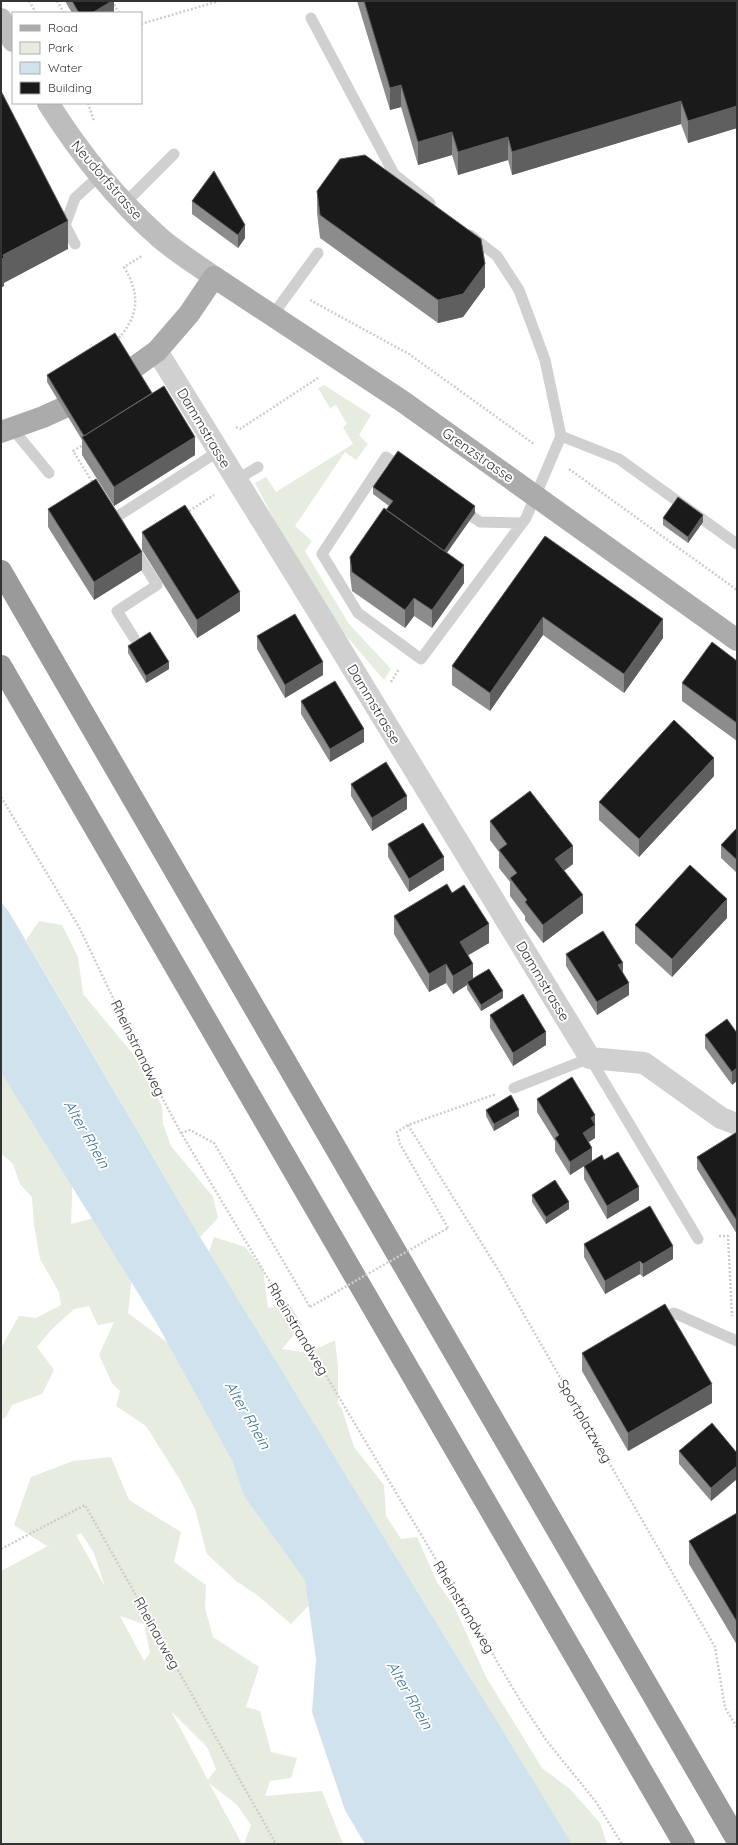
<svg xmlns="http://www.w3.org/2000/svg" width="738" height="1845" viewBox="0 0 738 1845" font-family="Quicksand,sans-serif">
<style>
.green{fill:#e6ecdf;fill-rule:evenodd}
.water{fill:#cfe2ee}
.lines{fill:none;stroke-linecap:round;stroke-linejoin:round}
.path{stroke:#cdcdcd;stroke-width:2.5;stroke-dasharray:2 2;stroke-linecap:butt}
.lane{stroke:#d0d0d0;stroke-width:11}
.street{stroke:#d0d0d0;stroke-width:22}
.secondary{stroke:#bdbdbd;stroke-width:22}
.primary{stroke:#ababab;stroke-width:22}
.highway{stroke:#9a9a9a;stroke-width:22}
.path-bridge{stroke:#cdcdcd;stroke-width:2.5;stroke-dasharray:2 2;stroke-linecap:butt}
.wall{fill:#8c8c8c}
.shaded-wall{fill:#5f5f5f}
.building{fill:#1a1a1a;stroke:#5f5f5f}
.labels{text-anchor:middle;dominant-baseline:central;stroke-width:4;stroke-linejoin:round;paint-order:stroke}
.street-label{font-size:14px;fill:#333;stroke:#fff}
.water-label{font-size:15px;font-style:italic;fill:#3f7597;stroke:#fff}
</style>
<rect width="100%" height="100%" fill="#fff"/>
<path class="green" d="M324,385l47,30 -12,20 9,9 -12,16 -11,-8 -50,74 17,15 -7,10 44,73 42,45 -7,11 -42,-49 -62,-100 -25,-48 11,-6 10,15 77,-48 -10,-17 4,-3 -11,-19 -6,3 -12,-20z
M39,921l23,4 16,32 5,37 50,60 29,52 1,18 8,22 42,51 5,21 -18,19 -174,-297z
M1,1048l72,118 -2,58 23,-6 38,58 -4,37 52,39 126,223 3,30 -18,19 -34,-29 -21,-14 -29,-27 -12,-45 -15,-29 -34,-54 -30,-20 4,-15 -8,-8 -13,-28 15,-33 -16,3 -9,-19 -15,3 -22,20 -15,18 17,23 -12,24 -30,11 -6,12 -5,3v-72l18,-32 17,2 25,-13 -2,-13 -19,-33 -6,-34 -2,-28 -12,-13 -7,-20 -12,-11z
M214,1237l31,10 18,22 5,39 22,-4 12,21 -20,24 26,4 27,-13 3,26v37l4,6 12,38 30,38 2,31 15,23 16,-2 20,45 17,24 32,71 56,91 28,21 30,34 7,21h-200l67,-160 -265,-432z
M111,1457l18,43 52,32 -7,30 32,23 -1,23 8,29 46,30 -13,40 14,4 11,41 26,6 -6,20 -21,3 -5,15 57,-5 21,53h-99l7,-19 -14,-20 -28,-22 33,61h-241v-273l49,-26 -3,1 -33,-21 17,-48 42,-16zM81,1533l13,20 11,34 -29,-52zM120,1616l24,8 6,29 -6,8zM171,1711l36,36 9,22 -8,11z"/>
<path class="water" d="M1,902l8,10 191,325 372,607h-207l-20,-34 -33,-98 4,-53 -11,-79 -61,-84 -11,-34 -77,-140 -155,-250z"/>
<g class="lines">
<path class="path" d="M29,1l7,12
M57,1l7,12
M112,1l7,12
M141,24l78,-23
M88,103l6,18
M310,300l99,54 125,90
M116,341c23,-24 25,-46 8,-74l18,-11
M236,427l4,2 78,-51
M85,444l-12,7 20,32
M569,469l168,121
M186,513l28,-18
M391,682l8,-13
M1,797l78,130 71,148 31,58 342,572 23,35 50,62 26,42
M408,1125l91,146 216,376 10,61 12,19
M181,1133l9,-3 24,13 96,164
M448,1228l-48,-84 -3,-12 11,-7 88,-31
M719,1236h9l4,80
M1,1549l84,-44 191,339"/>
<path class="lane" d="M311,18l83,156 36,29
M124,204l50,-50
M75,244l-10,-19 10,-27 25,-23
M272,316l46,-63
M11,427l38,46
M561,436l58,23 118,85
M403,469l-17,-12 -64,97 36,59 63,46 105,-141 35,-82 -16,-76 -26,-70 -22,-34 -27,-21
M236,480l22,-13
M460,508l20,14 41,1
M120,526l-5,-8 104,-67
M134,638l-17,-27 40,-26 -23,-36
M514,1088l76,-30 108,181
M658,1321l16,-8 63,28"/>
<path class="street" d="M157,351l157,254 276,453 54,5 77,55 16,6"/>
<path class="secondary" d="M1,19l12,22
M48,103c31,49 68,96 111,134 17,15 37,27 55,40"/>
<path class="primary" d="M132,369l25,-18 32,-37 25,-37 188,124 335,239
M1,432l42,-15 20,-9"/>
<path class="highway" d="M1,571l736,1269
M1,666l683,1178"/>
<path class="path-bridge" d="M310,1307l138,-79"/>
</g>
<path class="wall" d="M65,1h49v12h-42z
M357,1h380v127l-49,15 -7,-19 -169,51 -4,-15 -50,15 -6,-20 -34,10 -17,-58 -11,3z
M317,191l168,96 -22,30 -25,6 -118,-85 -3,-25z
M192,201l53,37 -7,10 -46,-34z
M47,375l105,18 43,62 -81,51 -32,-51v-15l-35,-58z
M373,487l102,26 -28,40 17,30 -32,45 -18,-12 -9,12 -53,-37 -2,-16v-18l39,-51 -16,-12z
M48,509l94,61 -48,30 -46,-73z
M663,518l40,4 -15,21 -25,-18z
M142,532l98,79 -43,27 -55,-88z
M545,536l118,102 -39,55 -81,-58 -53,76 -38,-26v-19z
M257,636l66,39 -38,23 -28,-49z
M128,646l41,23 -23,14 -18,-30z
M737,661v80l-55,-40v-18z
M301,701l63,41 -34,20 -29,-48z
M714,776l-75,81 -40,-37v-18z
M351,784l56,25 -35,22 -21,-35z
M490,821l83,43 -9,7 19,42 -40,30 -18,-23v-4l-15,-20v-14l-11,-14v-16l-9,-12z
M737,828v45l-16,-15v-13z
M388,844l56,26 -35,22 -21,-35z
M452,893l37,50 -21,12 5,24 30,19 -22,13 -14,-22v-4l-14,9 -7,-11 -17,9 -35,-58v-18z
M727,918l-55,59 -37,-34v-18z
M566,954l57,18 6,23 -32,20 -31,-49z
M490,1015l56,30 -33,21 -23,-38z
M737,1033l-5,52 -27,-37v-13z
M537,1099l58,29v10l-7,4 4,19 -22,14 -15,-24v-10l-18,-29z
M486,1110l33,6 -25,15 -8,-15z
M737,1132v102l-40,-65v-12z
M604,1160l35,40 -32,19 -23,-40v-13z
M532,1195l37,14 -23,15 -14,-22z
M584,1244l89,15 -30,18 -3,-3 -35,20 -21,-37z
M582,1353l130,50 -84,48 -46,-80z
M679,1451l58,2v26l-26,22 -32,-37z
M737,1513v132l-48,-81v-23z"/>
<path class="shaded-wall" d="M112,1h2v12h-22z
M401,85v22l-11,3v-22z
M681,101v23l-169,51v-23z
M737,106v22l-49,15v-22z
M452,132v23l-34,10v-23z
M508,137v23l-50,15v-23z
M68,221v28l-64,34v3l-3,2v-29l2,-4z
M245,225v13l-7,10v-13z
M485,264v23l-22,30 -25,6v-23z
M195,437v18l-81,51v-19z
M475,506v7l-37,52v-7z
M703,515v7l-15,21v-6z
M142,552v18l-48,30v-18z
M464,565v18l-32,45v-18z
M240,592v19l-43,27v-18z
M414,598v18l-9,12v-18z
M543,617v18l-53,76v-18z
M663,619v19l-39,55v-19z
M169,662v7l-23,14v-7z
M323,662v13l-38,23v-13z
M364,729v13l-34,20v-13z
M714,758v18l-75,81v-18z
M407,796v13l-35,22v-13z
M573,846v18l-18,13v-18z
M444,857v13l-35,22v-13z
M583,895v18l-40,30v-18z
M727,899v19l-55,59v-18z
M489,924v19l-29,17v-18z
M623,963v13l-5,-11z
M446,964v19l-17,9v-18z
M473,964v18h-6v3l-14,9v-18z
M629,983v12l-32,20v-13z
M503,991v7l-22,13v-6z
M546,1032v13l-33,21v-13z
M737,1068v13l-5,4v-13z
M519,1110v6l-25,15v-7z
M595,1115v23l-12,8v-13l8,-15z
M592,1148v13l-22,14v-13z
M639,1187v13l-32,19v-13z
M569,1202v7l-23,15v-7z
M673,1246v13l-30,18v-13z
M640,1261v13l-35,20v-13z
M712,1384v19l-84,48v-18z
M737,1466v13l-26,22v-13z"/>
<path class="building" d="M72,1h40l-20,12h-13z
M364,1h373v105l-49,15 -7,-20 -169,51 -4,-15 -50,15 -6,-20 -34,10 -17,-57 -11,3z
M1,91l67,130 -65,34 1,3 -3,1z
M365,155l116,84 4,25 -22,30 -25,6 -118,-85 -3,-24 23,-32z
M214,171l31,54 -7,10 -46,-34z
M115,333l37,60 -68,43 -37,-61z
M164,386l31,51 -81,50 -32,-50z
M398,451l77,55 -31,45 -58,-41 7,-9 -20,-14z
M96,479l46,73 -48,30 -46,-73z
M678,497l25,18 -15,22 -25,-19z
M185,505l55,87 -43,28 -55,-88z
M384,508l80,57 -32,45 -18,-12 -9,12 -53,-38 -2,-15z
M545,536l118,83 -39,55 -81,-57 -53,76 -38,-27z
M295,614l28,48 -38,23 -28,-49z
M150,632l19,30 -23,14 -18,-30z
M712,642l25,19v62l-55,-40z
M335,681l29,48 -34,20 -29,-48z
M674,720l40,38 -75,81 -40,-37z
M386,762l21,34 -35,22 -21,-34z
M530,791l43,55 -18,13 28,36 -40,30 -18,-23 2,-2 -17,-22 7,-5 -18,-23 8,-6 -17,-23z
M423,823l21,34 -35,22 -21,-35z
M737,828v32l-16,-15z
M690,865l37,34 -55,60 -37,-34z
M447,884l5,9 12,-8 25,39 -29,18 13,22 -20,12 -7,-12 -17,10 -35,-58z
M603,931l20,32 -5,2 11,18 -32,19 -31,-48z
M489,969l14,22 -22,14 -14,-23z
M523,994l23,38 -33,21 -23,-38z
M727,1019l10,14v35l-5,4 -27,-37z
M572,1077l23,38 -4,3 4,7 -12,8 9,15 -22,14 -15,-24 4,-3 -22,-36z
M511,1095l8,15 -25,14 -8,-14z
M737,1132v89l-40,-64z
M618,1152l21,35 -32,19 -23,-40 18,-11 2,5z
M555,1180l14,22 -23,15 -14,-22z
M650,1206l23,40 -30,18 -3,-3 -35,20 -21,-37z
M665,1304l47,80 -84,49 -46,-80z
M712,1423l25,30v13l-26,22 -32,-37z
M737,1513v109l-48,-81z"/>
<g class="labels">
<g class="street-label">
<text transform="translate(107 180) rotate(49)">Neudorfstrasse</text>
<text transform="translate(204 428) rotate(59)">Dammstrasse</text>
<text transform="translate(478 455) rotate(35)">Grenzstrasse</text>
<text transform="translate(374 704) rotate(59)">Dammstrasse</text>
<text transform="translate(543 981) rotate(59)">Dammstrasse</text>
<text transform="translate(138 1048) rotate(64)">Rheinstrandweg</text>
<text transform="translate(298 1329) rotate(59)">Rheinstrandweg</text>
<text transform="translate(585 1421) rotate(60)">Sportplatzweg</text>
<text transform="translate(464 1607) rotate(59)">Rheinstrandweg</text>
<text transform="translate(157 1633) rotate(61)">Rheinauweg</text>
</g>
<g class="water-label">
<text transform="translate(87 1134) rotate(60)">Alter Rhein</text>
<text transform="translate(248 1415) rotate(60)">Alter Rhein</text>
<text transform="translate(410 1695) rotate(60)">Alter Rhein</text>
</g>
</g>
<rect width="738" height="1845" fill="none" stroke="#333333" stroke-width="4"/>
<rect x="12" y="12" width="130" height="92" fill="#ffffff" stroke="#adadad"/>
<rect x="20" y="25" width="20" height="6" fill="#ababab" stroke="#adadad"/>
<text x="48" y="32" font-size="12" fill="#333333">Road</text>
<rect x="20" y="42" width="20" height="12" fill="#e6ecdf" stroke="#adadad"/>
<text x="48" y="52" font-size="12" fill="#333333">Park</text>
<rect x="20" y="62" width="20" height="12" fill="#cfe2ee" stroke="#adadad"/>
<text x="48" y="72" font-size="12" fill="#333333">Water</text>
<rect x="20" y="82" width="20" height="12" fill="#1a1a1a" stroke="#adadad"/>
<text x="48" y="92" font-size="12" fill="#333333">Building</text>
</svg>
